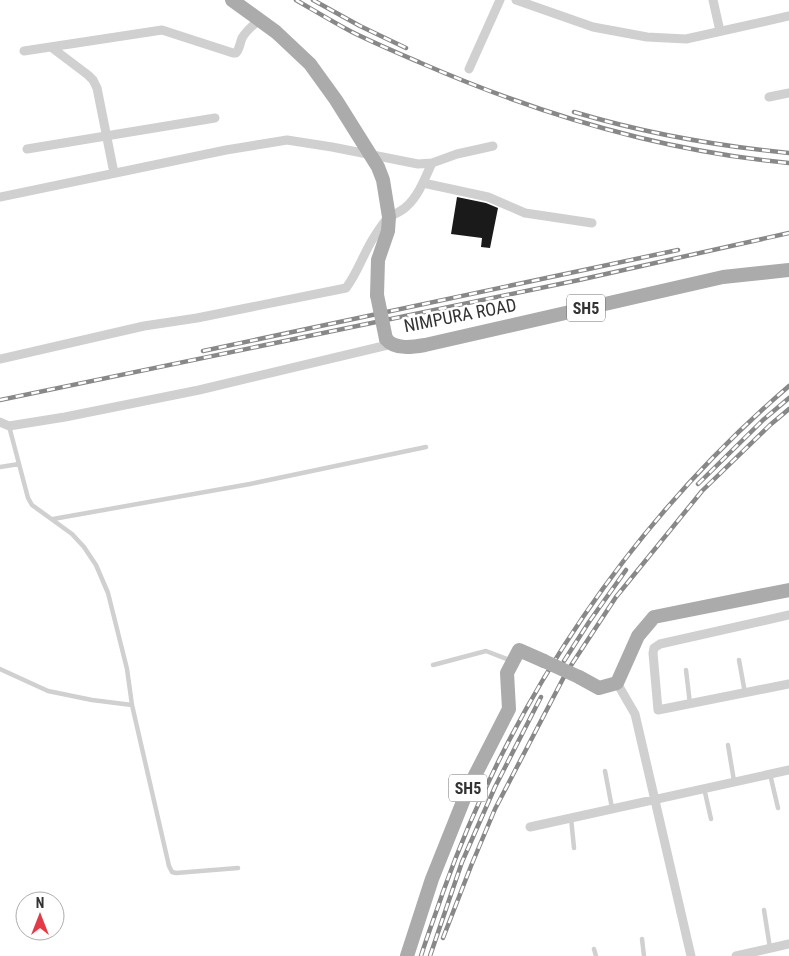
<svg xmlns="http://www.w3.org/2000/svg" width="789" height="956" viewBox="0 0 789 956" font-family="'Roboto Condensed',sans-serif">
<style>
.building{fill:#1a1a1a}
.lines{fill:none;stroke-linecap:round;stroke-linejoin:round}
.lane{stroke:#d0d0d0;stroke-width:4.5}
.street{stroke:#d0d0d0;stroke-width:9}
.primary{stroke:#ababab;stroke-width:14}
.rail-casing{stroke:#888;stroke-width:4.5}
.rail{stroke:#fff;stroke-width:2.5;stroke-dasharray:8;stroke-linecap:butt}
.primary-bridge{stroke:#ababab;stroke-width:14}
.labels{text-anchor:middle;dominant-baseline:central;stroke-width:5;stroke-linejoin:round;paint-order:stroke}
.shield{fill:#fff;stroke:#707070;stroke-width:1}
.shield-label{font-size:16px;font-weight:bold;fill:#333}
.street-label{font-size:18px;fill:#333;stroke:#fff}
</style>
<rect width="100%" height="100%" fill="#fff"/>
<path class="building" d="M457,197l29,6 12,5 -8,40 -9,-1 1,-9 -31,-4z"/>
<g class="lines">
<path class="lane" d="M9,426l19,72 4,7 40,29 12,13 12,18 12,28 19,76 5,36 37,161 3,6 4,1 62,-5
M0,467l19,-3
M53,519l197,-35 176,-37
M739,660l6,33
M433,665l53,-14 26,10
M0,669l48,22 44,9 40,5
M686,670l4,34
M728,745l6,36
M605,771l7,37
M770,774l8,34
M704,788l7,31
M571,818l3,30
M764,910l6,38
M642,939l2,17
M594,949l2,7"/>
<path class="street" d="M516,0l77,27 54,10 39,2 103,-23
M713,0l7,31
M51,47l37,28 5,5 4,8 17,85
M24,51l138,-21 71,23h3c4,-5 4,-10 6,-15 4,-7 11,-13 17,-18
M469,69l31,-69
M769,97l20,-4
M27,149l188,-31
M423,183l65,14 37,16 67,10
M0,197l226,-47 61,-10 45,7 86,17 14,-1 25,-9 36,-8
M0,359l144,-33 53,-8 149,-30c13,-17 18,-37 30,-54 4,-6 9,-15 15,-18 6,-3 11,-5 16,-10 12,-11 18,-28 25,-43
M0,422l9,4 56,-9 134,-27 193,-46
M789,615l-129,29 -6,4 -1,5 5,57 131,-26
M617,683l18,31 56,242
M530,827l259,-57
M736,956l53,-12"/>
<path class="primary" d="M232,0l44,32 34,32 26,36 42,67 5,13 6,37 -1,14 -10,29 -1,35
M386,339c9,11 27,8 39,6l298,-68 66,-7
M579,677l20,11 18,-5 21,-47 16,-19 135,-27
M407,956l25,-77 36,-90 41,-80 -2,-36 12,-23 25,11"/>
<defs>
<path id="rail" d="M296,0c19,11 37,22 56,32 22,11 46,21 69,31 117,51 240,88 368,100
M313,0l47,26 46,22
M574,112c70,21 143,34 215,41
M203,351l475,-101
M0,400l579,-120 210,-47
M698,484l65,-64 26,-22
M564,661l25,-39 37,-52
M443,938l28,-72 24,-57 71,-136 50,-76 86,-106 68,-66 19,-16
M421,956c7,-22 15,-43 22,-64 69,-194 190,-372 346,-506
M430,956l32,-94 33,-75 46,-90"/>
</defs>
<use href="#rail" class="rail-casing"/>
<use href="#rail" class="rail"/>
<path class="primary-bridge" d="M377,295l9,44
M544,661l35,16"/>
</g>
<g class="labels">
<g class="shield">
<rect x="567" y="294.5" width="38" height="27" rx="4"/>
<rect x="449" y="774.5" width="38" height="27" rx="4"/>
</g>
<g class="shield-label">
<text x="586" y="308">SH5</text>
<text x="468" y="788">SH5</text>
</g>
<g class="street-label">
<text transform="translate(460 315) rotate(-11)">NIMPURA ROAD</text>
</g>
</g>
<g transform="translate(40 916)"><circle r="24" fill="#ffffff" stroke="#adadad"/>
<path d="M0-4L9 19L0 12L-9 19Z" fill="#e63946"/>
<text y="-8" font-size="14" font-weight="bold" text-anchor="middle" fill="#333333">N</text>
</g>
</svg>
